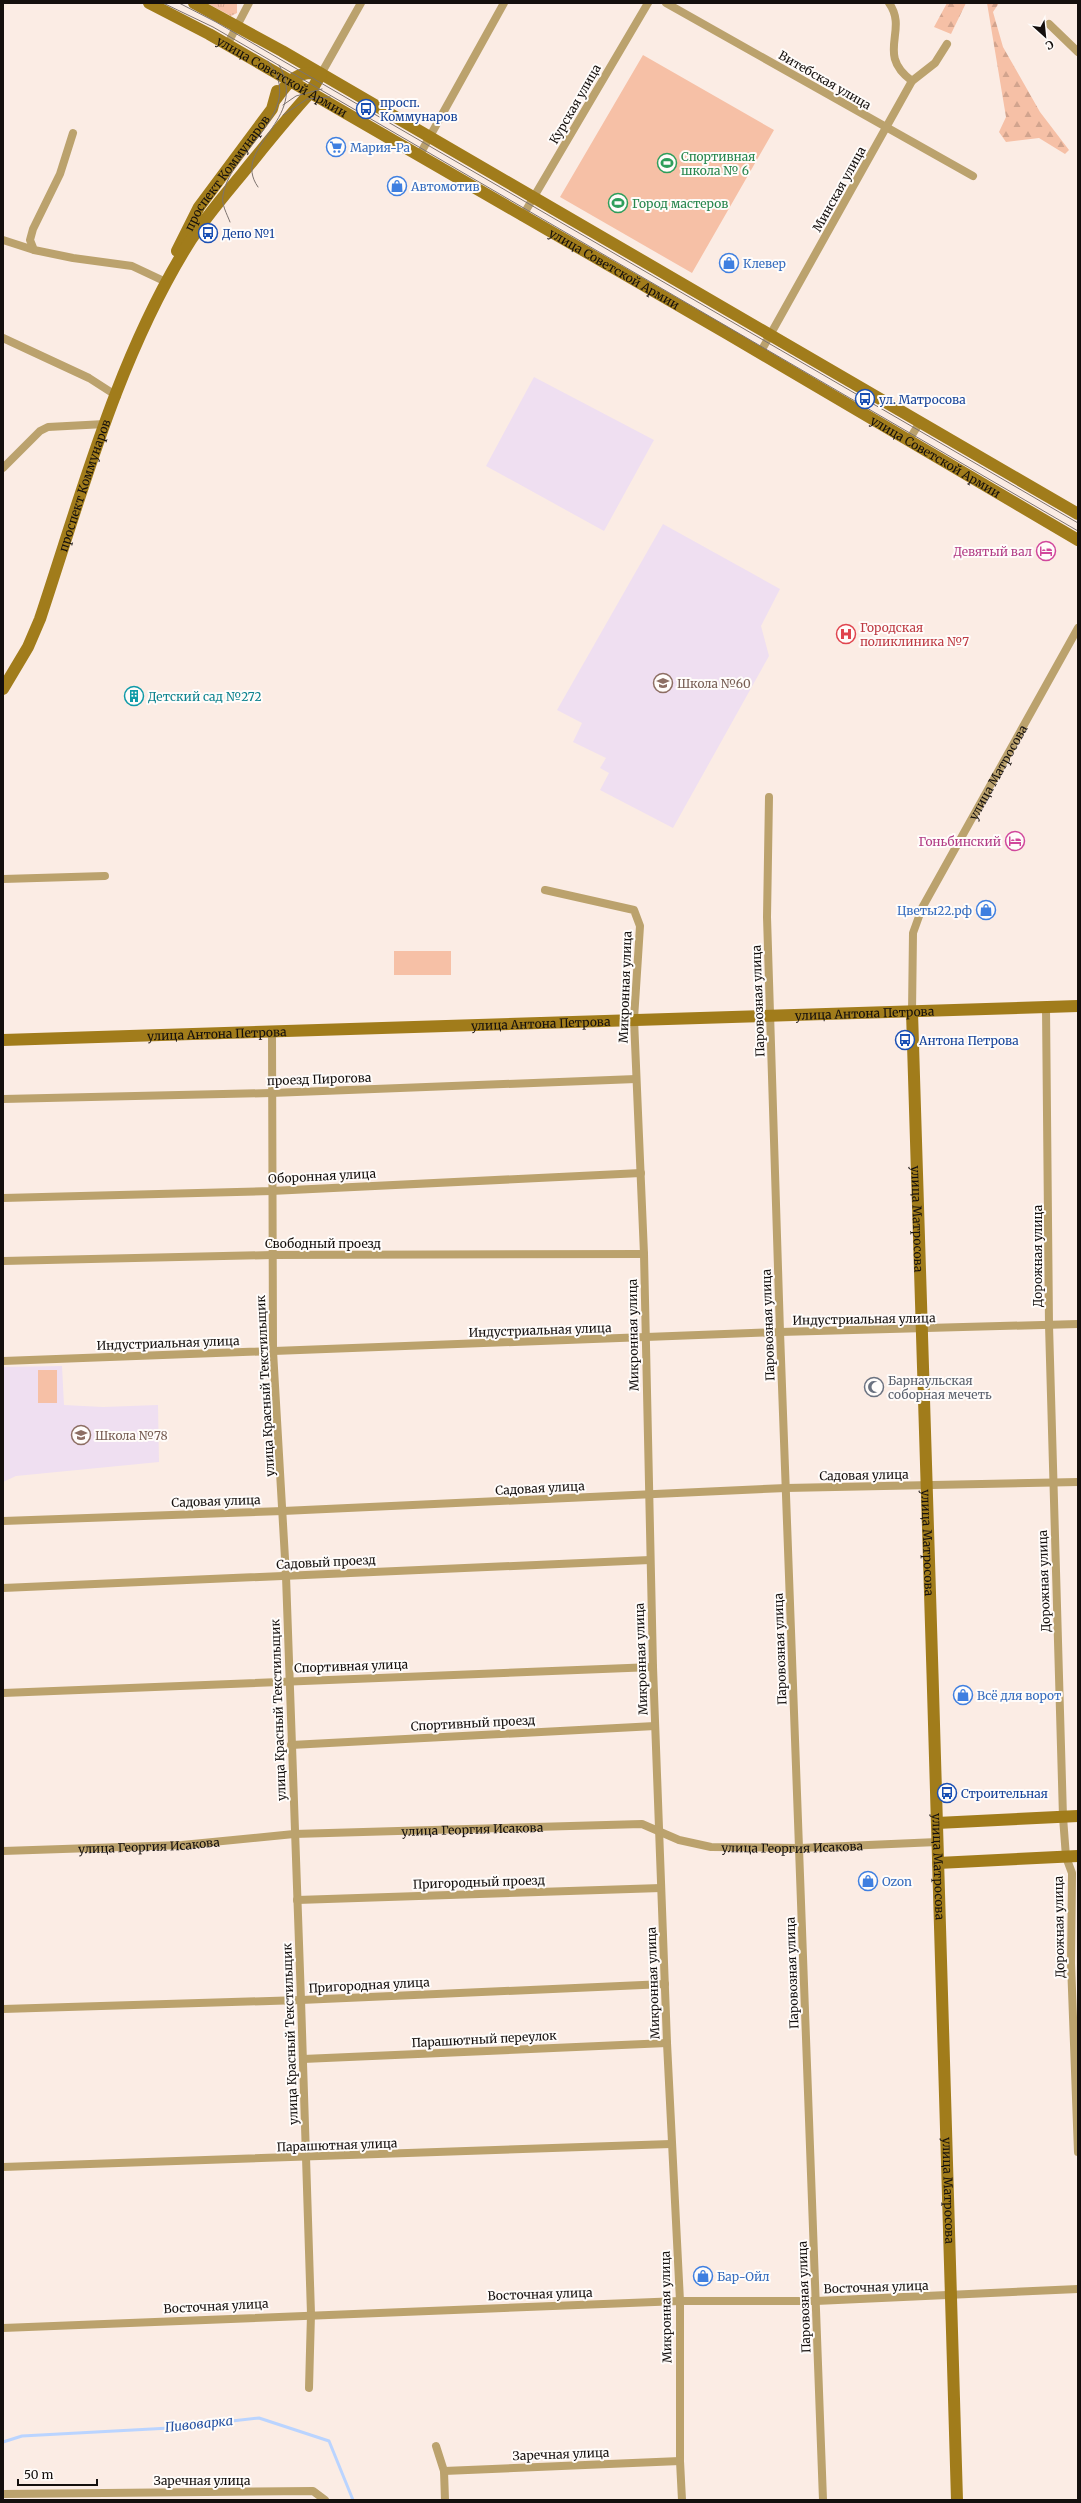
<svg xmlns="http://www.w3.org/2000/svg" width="1081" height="2503" viewBox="0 0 1081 2503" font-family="Merriweather,serif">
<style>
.education{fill:#efdff1}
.grass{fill:url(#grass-tufts)}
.forest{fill:url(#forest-firs)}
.pitch{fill:#f6c0a6}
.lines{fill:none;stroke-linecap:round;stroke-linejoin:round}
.stream{stroke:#bad4ff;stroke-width:3}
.street{stroke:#bba26d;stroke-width:8}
.secondary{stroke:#a17c1b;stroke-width:12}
.tram{stroke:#7d736f;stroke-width:1}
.labels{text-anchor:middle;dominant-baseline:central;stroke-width:4;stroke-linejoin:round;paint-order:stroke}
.street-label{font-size:12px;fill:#140f0d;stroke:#fffcfa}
.transit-label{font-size:12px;fill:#164399;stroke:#fffcfa;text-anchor:start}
.shop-label{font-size:12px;fill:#366cbe;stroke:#fffcfa;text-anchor:start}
.leisure-label{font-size:12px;fill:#27864d;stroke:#fffcfa;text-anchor:start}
.hotel-label{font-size:12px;fill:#b23c85;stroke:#fffcfa;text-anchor:end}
.health-label{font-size:12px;fill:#be3a42;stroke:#fffcfa;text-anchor:start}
.education-label{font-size:12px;fill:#785e54;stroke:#fffcfa;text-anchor:start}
.culture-label{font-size:12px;fill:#0d838f;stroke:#fffcfa;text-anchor:start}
.worship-label{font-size:12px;fill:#5b616d;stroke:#fffcfa;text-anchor:start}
.water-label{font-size:13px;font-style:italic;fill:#2552a3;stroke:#fffcfa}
</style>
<defs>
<pattern id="grass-tufts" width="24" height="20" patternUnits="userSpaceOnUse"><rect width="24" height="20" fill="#f6c0a6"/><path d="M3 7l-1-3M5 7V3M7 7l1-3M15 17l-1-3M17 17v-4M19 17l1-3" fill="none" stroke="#d2a48e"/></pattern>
<pattern id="forest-firs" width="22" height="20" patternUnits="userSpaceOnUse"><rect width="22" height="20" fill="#f6c0a6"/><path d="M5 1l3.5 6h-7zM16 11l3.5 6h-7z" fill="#d2a48e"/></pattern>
</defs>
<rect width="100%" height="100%" fill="#fbece4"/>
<path class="education" d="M534,377l120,63 -50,91 -118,-65z
M663,524l117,65 -19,37 8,30 -96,172 -73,-38 9,-17 -9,-5 6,-10 -33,-16 9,-19 -25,-13z
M62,1366l2,39 39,2 55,-2 1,57 -143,14 -13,6v-115z"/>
<path class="grass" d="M207,3h30v10l-6,3z"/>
<path class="forest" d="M947,3h19l-15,31 -17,-7z
M987,3h12l-6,9 10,35 37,65 29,38 -4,4 -26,-16 -33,4 -7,-10 7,-15z"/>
<path class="pitch" d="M643,55l131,75 -82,143 -132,-76z
M394,951h57v24h-57z
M38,1370h19v33h-19z"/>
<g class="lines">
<path class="stream" d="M3,2442l19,-6 148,-8 89,-10 70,23 24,59"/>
<g class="street">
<path d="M666,3l307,173"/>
<path d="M889,3c20,28 -14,51 23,78"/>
<path d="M1049,24l29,28"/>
<path d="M227,45l22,-42"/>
<path d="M321,74l40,-71"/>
<path d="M73,133l-13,41 -27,55 -3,11 4,10 39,8 59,8 34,16"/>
<path d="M419,156l85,-153"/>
<path d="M522,217l126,-214"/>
<path d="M3,240l31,10"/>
<path d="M3,338l86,40 28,18"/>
<path d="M760,353l152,-272 23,-18 12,-19"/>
<path d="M909,440l11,-18"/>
<path d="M3,468l37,-37 8,-4 57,-3"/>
<path d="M769,797l-2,120 13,415 43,1168"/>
<path d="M3,879l102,-3"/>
<path d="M545,890l89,20 6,16 -6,93 10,235 9,413 14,376 13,258v160l2,39"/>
<path d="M1046,1008l3,317 14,492 3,40 6,16 -1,90 7,189"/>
<path id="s1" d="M912,1012l1,-79 9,-25 156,-280"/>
<path d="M272,1031l1,320 13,225 15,424 10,314 -2,74"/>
<path d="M3,1099l268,-6 365,-14"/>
<path d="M3,1198l268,-7 370,-18"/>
<path d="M3,1261l269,-6 372,-1"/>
<path d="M3,1361l777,-29 298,-8"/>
<path d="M3,1521l280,-10 503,-23 292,-6"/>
<path d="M3,1588l647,-28"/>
<path d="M3,1693l650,-26"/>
<path d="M291,1745l364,-19"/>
<path id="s2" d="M3,1851l179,-6 112,-11 348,-10 37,16 32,7 89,1 137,-6"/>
<path d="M297,1900l364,-12"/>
<path d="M3,2009l298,-9 364,-16"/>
<path d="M303,2059l364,-16"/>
<path d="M3,2167l668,-23"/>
<path d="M3,2328l677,-27h136l262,-12"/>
<path d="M436,2446l8,25 1,29"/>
<path d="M444,2471l236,-10"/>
<path d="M3,2494l310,-3 12,9"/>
</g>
<g class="secondary">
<path id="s3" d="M149,3l60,31 519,300 350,206"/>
<path d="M194,3l88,48 796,463"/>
<path id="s4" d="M177,251l22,-44 73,-98 5,-18"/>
<path id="s5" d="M3,689l25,-42 12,-28c42,-126 77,-259 147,-373 16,-26 36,-49 55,-72 22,-27 44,-55 68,-81l11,-19c-22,-5 -33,7 -45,25"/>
<path id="s6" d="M912,1012c13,496 34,992 45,1488"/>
<path id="s7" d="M3,1040l1075,-34"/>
<path d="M937,1823l141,-7"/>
<path d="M938,1863l140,-7"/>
</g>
<path class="tram" d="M163,3l50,24 865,504
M179,3l37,19 862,501
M283,105l13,-9 26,-7
M283,115l24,-16 23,-2
M258,187c-29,-41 53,-66 21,-122
M230,222c-3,-8 -9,-18 -7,-27 8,-47 86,-83 45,-134"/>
</g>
<defs>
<symbol id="bus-ring" viewBox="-11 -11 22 22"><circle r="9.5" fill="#fffcfa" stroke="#1a4fb4" stroke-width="1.5"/><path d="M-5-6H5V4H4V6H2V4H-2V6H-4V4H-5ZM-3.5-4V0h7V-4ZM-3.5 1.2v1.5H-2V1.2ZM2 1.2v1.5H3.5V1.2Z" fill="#1a4fb4"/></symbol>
<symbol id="supermarket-ring" viewBox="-11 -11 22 22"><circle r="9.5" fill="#fffcfa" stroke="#3f7fe0" stroke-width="1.5"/><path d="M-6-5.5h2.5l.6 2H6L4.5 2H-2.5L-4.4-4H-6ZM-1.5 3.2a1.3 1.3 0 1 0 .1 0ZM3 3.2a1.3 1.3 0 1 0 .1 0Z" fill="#3f7fe0"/></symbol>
<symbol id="stadium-ring" viewBox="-11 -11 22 22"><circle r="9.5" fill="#fffcfa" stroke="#2e9e5b" stroke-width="1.5"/><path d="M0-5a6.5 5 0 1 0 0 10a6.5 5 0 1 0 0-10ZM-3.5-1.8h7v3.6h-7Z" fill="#2e9e5b"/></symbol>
<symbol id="shop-ring" viewBox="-11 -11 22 22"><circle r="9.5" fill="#fffcfa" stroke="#3f7fe0" stroke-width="1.5"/><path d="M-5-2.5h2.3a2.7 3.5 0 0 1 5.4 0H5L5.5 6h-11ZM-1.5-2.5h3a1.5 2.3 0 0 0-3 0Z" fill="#3f7fe0"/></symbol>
<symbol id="hotel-ring" viewBox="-11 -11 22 22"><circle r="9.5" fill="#fffcfa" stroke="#d1479c" stroke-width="1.5"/><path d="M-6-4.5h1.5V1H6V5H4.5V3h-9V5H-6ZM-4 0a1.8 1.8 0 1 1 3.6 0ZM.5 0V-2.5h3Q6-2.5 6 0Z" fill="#d1479c"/></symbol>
<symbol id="hospital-ring" viewBox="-11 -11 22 22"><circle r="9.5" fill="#fffcfa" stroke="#e0444e" stroke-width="1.5"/><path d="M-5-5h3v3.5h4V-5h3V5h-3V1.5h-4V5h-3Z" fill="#e0444e"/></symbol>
<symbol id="school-ring" viewBox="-11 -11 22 22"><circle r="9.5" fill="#fffcfa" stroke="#8d6e63" stroke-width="1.5"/><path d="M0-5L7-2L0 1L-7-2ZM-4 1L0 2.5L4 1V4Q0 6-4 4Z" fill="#8d6e63"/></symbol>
<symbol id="building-ring" viewBox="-11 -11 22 22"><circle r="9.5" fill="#fffcfa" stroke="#0f9aa8" stroke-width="1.5"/><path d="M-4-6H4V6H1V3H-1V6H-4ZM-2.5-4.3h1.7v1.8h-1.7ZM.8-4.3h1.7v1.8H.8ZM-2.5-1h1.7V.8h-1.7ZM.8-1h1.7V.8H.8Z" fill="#0f9aa8"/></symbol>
<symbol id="mosque-ring" viewBox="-11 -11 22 22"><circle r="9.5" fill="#fffcfa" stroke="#6b7280" stroke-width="1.5"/><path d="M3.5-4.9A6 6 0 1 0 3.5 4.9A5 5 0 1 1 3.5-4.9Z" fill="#6b7280"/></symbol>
</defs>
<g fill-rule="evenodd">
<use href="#bus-ring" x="355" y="98" width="22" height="22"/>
<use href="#supermarket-ring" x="325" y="136" width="22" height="22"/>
<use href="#stadium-ring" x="656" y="152" width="22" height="22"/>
<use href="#shop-ring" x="386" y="175" width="22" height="22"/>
<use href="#stadium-ring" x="607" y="192" width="22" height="22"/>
<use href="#bus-ring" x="197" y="222" width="22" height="22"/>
<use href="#shop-ring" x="718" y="252" width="22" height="22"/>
<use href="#bus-ring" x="854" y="388" width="22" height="22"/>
<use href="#hotel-ring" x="1035" y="540" width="22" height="22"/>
<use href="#hospital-ring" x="835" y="623" width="22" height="22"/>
<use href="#school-ring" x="652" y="672" width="22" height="22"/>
<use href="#building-ring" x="123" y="685" width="22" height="22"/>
<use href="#hotel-ring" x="1004" y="830" width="22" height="22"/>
<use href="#shop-ring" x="975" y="899" width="22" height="22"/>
<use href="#bus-ring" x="894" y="1029" width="22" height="22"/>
<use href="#mosque-ring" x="863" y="1376" width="22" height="22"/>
<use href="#school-ring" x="70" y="1424" width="22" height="22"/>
<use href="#shop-ring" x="952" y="1684" width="22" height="22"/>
<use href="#bus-ring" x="936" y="1782" width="22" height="22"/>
<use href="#shop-ring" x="857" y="1870" width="22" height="22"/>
<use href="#shop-ring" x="692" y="2265" width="22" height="22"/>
</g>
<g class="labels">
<g class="street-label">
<text stroke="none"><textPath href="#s3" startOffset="152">улица Советской Армии</textPath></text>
<text transform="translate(825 80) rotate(30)">Витебская улица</text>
<text transform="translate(575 104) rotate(-60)">Курская улица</text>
<text stroke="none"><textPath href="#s4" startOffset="93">проспект Коммунаров</textPath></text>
<text transform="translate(839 189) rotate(-61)">Минская улица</text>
<text stroke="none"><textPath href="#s3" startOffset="536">улица Советской Армии</textPath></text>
<text stroke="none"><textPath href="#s3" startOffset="908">улица Советской Армии</textPath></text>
<text stroke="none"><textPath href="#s5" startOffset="220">проспект Коммунаров</textPath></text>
<text stroke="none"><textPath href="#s1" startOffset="261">улица Матросова</textPath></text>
<text transform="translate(625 987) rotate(-88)">Микронная улица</text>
<text transform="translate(758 1001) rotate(-92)">Паровозная улица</text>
<text stroke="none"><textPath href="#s7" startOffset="862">улица Антона Петрова</textPath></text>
<text stroke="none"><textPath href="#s7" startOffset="538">улица Антона Петрова</textPath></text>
<text stroke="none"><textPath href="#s7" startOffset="214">улица Антона Петрова</textPath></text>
<text transform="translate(319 1079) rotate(-2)">проезд Пирогова</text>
<text transform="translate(322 1176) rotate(-3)">Оборонная улица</text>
<text stroke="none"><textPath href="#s6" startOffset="207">улица Матросова</textPath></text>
<text x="323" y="1243">Свободный проезд</text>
<text transform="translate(1037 1256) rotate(-90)">Дорожная улица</text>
<text transform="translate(864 1319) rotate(-1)">Индустриальная улица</text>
<text transform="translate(768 1325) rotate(-92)">Паровозная улица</text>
<text transform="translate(540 1330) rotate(-2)">Индустриальная улица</text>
<text transform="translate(633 1335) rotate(-91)">Микронная улица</text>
<text transform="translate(168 1343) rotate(-2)">Индустриальная улица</text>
<text transform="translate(265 1386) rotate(-93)">улица Красный Текстильщик</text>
<text transform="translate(864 1475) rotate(-1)">Садовая улица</text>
<text transform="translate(540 1488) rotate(-3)">Садовая улица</text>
<text transform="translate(216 1501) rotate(-2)">Садовая улица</text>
<text stroke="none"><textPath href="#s6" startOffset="531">улица Матросова</textPath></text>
<text transform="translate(326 1562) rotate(-3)">Садовый проезд</text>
<text transform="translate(1044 1581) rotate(-92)">Дорожная улица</text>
<text transform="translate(780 1649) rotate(-92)">Паровозная улица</text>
<text transform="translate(641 1659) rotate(-92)">Микронная улица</text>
<text transform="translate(351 1666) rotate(-2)">Спортивная улица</text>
<text transform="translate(278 1710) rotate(-92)">улица Красный Текстильщик</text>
<text transform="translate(473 1723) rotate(-3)">Спортивный проезд</text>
<text stroke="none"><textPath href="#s2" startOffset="470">улица Георгия Исакова</textPath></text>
<text stroke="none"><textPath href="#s2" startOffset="146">улица Георгия Исакова</textPath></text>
<text stroke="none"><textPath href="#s2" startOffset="794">улица Георгия Исакова</textPath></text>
<text stroke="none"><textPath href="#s6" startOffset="855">улица Матросова</textPath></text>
<text transform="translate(479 1882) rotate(-2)">Пригородный проезд</text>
<text transform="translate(1059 1927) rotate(-91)">Дорожная улица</text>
<text transform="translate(792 1973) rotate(-92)">Паровозная улица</text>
<text transform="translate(653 1983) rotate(-92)">Микронная улица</text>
<text transform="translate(369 1985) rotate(-3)">Пригородная улица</text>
<text transform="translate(290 2034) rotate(-92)">улица Красный Текстильщик</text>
<text transform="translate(484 2039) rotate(-3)">Парашютный переулок</text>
<text transform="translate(337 2145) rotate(-2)">Парашютная улица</text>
<text stroke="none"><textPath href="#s6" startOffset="1179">улица Матросова</textPath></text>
<text transform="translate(876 2287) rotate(-2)">Восточная улица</text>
<text transform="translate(540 2294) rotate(-2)">Восточная улица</text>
<text transform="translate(804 2297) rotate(-92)">Паровозная улица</text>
<text transform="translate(216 2306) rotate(-3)">Восточная улица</text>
<text transform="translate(666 2307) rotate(-91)">Микронная улица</text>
<text transform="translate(561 2454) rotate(-2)">Заречная улица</text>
<text x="202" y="2480">Заречная улица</text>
</g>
<g class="transit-label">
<text x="380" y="102">просп.<tspan x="380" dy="14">Коммунаров</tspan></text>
<text x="222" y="233">Депо №1</text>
<text x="879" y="399">ул. Матросова</text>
<text x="919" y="1040">Антона Петрова</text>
<text x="961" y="1793">Строительная</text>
</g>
<g class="shop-label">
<text x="350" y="147">Мария-Ра</text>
<text x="411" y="186">Автомотив</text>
<text x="743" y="263">Клевер</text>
<text x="972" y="910" text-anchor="end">Цветы22.рф</text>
<text x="977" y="1695">Всё для ворот</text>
<text x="882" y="1881">Ozon</text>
<text x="717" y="2276">Бар-Ойл</text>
</g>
<g class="leisure-label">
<text x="681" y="156">Спортивная<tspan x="681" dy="14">школа № 6</tspan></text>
<text x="632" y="203">Город мастеров</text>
</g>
<g class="hotel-label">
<text x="1032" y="551">Девятый вал</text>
<text x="1001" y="841">Гоньбинский</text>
</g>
<g class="health-label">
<text x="860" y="627">Городская<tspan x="860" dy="14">поликлиника №7</tspan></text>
</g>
<g class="education-label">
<text x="677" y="683">Школа №60</text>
<text x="95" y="1435">Школа №78</text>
</g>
<g class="culture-label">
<text x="148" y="696">Детский сад №272</text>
</g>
<g class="worship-label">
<text x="888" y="1380">Барнаульская<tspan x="888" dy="14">соборная мечеть</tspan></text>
</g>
<g class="water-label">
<text transform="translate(199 2424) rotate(-6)">Пивоварка</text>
</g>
</g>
<rect width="1081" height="2503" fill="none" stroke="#140f0d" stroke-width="8"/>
<g transform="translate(1045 36) rotate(153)" stroke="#fffcfa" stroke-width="3" paint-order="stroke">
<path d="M0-3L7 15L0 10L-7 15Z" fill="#140f0d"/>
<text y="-6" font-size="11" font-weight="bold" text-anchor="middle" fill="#140f0d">С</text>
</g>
<path d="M18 2479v6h79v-6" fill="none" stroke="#140f0d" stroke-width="2"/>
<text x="24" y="2479" font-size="12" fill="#140f0d" stroke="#fffcfa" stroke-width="3" paint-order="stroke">50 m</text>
</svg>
